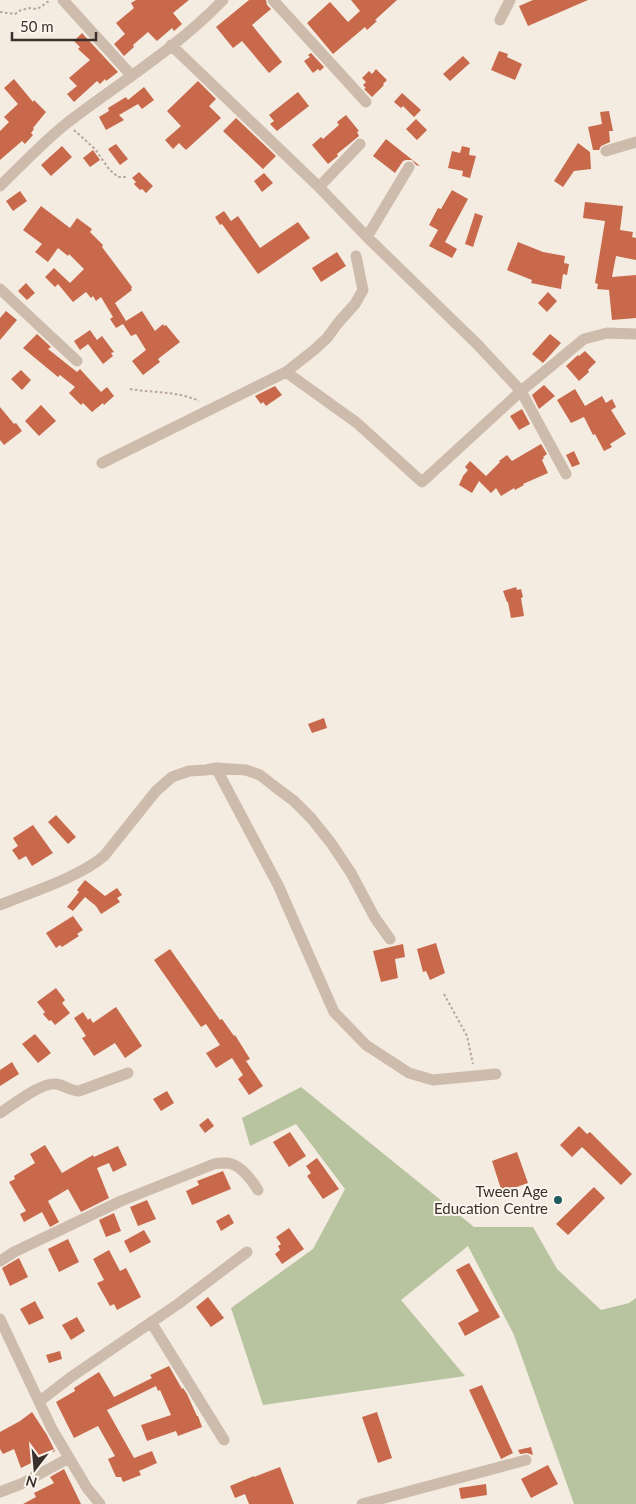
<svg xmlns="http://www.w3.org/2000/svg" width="636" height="1504" viewBox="0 0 636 1504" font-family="Lato,sans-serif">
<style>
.green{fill:#b8c4a0}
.building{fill:#c8694b}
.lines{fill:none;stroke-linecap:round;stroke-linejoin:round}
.path{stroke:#b9a596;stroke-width:2;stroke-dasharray:2.5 2.5;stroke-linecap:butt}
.minor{stroke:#cdbbac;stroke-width:11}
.poi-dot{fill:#1f5a5e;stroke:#fbf5ee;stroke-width:2}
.labels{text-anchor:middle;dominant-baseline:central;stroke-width:4;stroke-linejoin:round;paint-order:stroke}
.poi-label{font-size:15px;fill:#3b302b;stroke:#fbf5ee;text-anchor:end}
</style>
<rect width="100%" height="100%" fill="#f4ebe1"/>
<path class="green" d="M301,1087l173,140h59l24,42 44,41 28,-7 7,-5v206h-62l-60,-169 -46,-89 -67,54 64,76 -202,29 -32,-97 82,-59 32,-60 -49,-65 -46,22 -8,-28z"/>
<path class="building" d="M136,0h53l-16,13 9,11 -8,7 -2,-3 -15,13 -9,-9 -15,13 1,2 -10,9 -10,-12 11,-10 -9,-11 18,-15 -3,-5z
M249,0h17l1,5 4,4 -19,16 30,37 -13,11 -27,-32 -9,7 -17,-21z
M351,0h46l-22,20 2,1 -10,9 -2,-3 -32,27 -26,-31 23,-21 18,20 12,-11z
M533,0h55l-60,26 -9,-20z
M82,33l36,39 -12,9 -1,-2 -5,5 -3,-3 -23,21 -7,-8 10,-8 -8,-8 21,-18 -12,-11 2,-2 -6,-6z
M499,51l9,3 -1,3 15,7 -7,16 -24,-10z
M311,53l13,14 -4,4 -2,-2 -5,4 -9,-12 6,-4 -2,-2z
M463,56l7,7 -20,18 -7,-7z
M376,69l11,11 -4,4 1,1 -12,12 -8,-8 2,-1 -3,-3 3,-3 -4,-4 7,-7 3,3z
M14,79l19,23 1,-2 12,12 -13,16 1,1 -3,4 2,2 -8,9 -3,-3 -22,19v-29l9,-9 -5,-5 14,-13 -14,-16z
M198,81l18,18 -7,7 12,12 -35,32 -7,-7 -6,6 -8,-9 16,-14 -14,-15z
M144,87l10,13 -12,9 -4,-5 -19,11 5,5 -18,10 -7,-13 10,-6 -1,-3 18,-11 2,3z
M298,92l11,14 -32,25 -7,-7 4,-3 -5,-6z
M402,93l19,17 -7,7 -11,-11 -2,2 -7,-6z
M609,111l4,20h-4l1,11 -9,4 -2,4h-6l-5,-23 14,-3 -2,-12z
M346,115l13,16 -2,1 2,4 -22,18 1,2 -10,8 -16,-19 9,-8 2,2 16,-14 -2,-3z
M236,118l40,38 -13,13 -40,-38z
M416,119l11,11 -10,10 -11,-11z
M386,139l34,27 -4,-1 -4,-5h-6l-3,1 -8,12 -22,-17z
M578,143l12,9 1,17 -17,2 -11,16 -9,-6z
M116,144l12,15 -8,6 -12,-16z
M62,146l10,11 -21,19 -10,-11z
M462,146l8,2 -1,7 7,1 -6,22 -8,-2 1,-5 -15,-3 4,-17 8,2z
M93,150l7,10 -10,7 -7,-9z
M139,172l14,14 -7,7 -4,-4 -2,1 -6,-6 2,-2 -4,-4z
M264,173l9,10 -11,9 -8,-11z
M452,190l16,9 -23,43 12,7 -5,9 -23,-12 9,-16 -9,-5 9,-17 3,1z
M20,191l7,10 -14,10 -7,-10z
M585,202l38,4 -3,24 13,2 -1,5 4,1v22l-20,-4 -4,21 24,-2v43l-24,2 -3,-30 -12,-1 1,-5 -3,-1 10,-62 -22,-3z
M41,206l29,22 7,-10 15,11 -2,3 13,13 -1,2 30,40 -1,2 1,1 -17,13 11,18 16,-10 13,20 8,-7 1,2 2,-1 14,17 -22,17 2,3 -17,13 -11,-14 14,-11 -10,-16 -5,2 -8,-12 -7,4 -6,-9 3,-2 -12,-20 -5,4 -3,-5 -2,2 -5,-6 -13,10 -15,-18 -3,3 -10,-10 9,-9 16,15 14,-14 -15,-15 -1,2 -10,-8 -10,14 -13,-10 7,-8 -19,-14z
M224,211l7,10 7,-5 22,32 38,-26 12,16 -52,36 -36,-50 -2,1 -5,-8z
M475,213l8,3 -10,31 -8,-3z
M518,242l25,10 22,4 -1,7 5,1 -2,11 -4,-1 -2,15 -30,-6 1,-3 -25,-10z
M337,252l9,14 -25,16 -9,-14z
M26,283l9,10 -8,7 -9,-9z
M548,292l9,9 -10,11 -9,-9z
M6,311l11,9 -17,20v-22z
M90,330l7,10 5,-4 12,16 -3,1 2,3 -10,8 -15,-20 -8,6 -6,-9z
M37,334l14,13 -3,2 29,23 3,-3 21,23 6,-5 7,9 -10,9 -1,-2 -11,9 -9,-9 -2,2 -12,-12 6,-6 -15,-12 -2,2 -35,-29z
M550,334l11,9 -18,20 -11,-9z
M585,351l11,11 -8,8 1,2 -10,9 -13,-15 12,-11 1,1z
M21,370l10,10 -9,10 -11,-11z
M544,385l11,11 -16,13 -7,-14z
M275,386l7,9 -16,11 -3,-4 -2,2 -6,-8z
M575,389l10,17 17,-10 4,7 6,-4 4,8 -5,3 15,24 -16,10 2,3 -8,4 -9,-17 -2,1 -9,-18 -13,6 -14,-23z
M41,405l15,16 -17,15 -14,-15z
M0,407l14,17 2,-1 6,8 -18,14 -4,-5z
M522,409l8,15 -11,6 -9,-14z
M541,444l6,10 -4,3 1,1 -2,2 6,13 -25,11 1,1 -9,5 -1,-2 -13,8 -5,-8 -5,5 -12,-12 -7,12 -13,-8 4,-9 5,-6 -3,-3 5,-6 16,15 14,-14 -1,-1 8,-6 5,6z
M574,451l6,13 -8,3 -6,-12z
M516,587l1,3 4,-1 2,8 -2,1 3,18 -13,2 -3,-16h-1l-4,-11z
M324,718l3,10 -15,5 -4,-9z
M56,815l20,22 -8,7 -20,-22z
M33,825l20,28 -21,13 -6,-10 -7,4 -7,-10 6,-4 -5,-8z
M85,880l20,16 12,-8 5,7 -5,3 3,4 -19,12 -5,-8 -11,-9 -12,14 -6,-4 12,-15 -2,-2z
M73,916l10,14 -6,4 2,2 -17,11 -2,-2 -4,3 -10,-15z
M436,943l9,30 -15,7 -4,-9 -3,1 -6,-23z
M403,944l2,13 -10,2 3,19 -17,4 -8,-31z
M170,949l50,71 2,-1 12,17 1,-1 15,24 -4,2 17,25 -14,9 -11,-16 5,-4 -11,-17 -16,10 -10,-15 14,-8 -14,-21 -5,3 -47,-67z
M56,988l9,12 -3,3 8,10 -15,12 -4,-5 -2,1 -6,-7 2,-2 -8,-10z
M116,1007l26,39 -17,12 -10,-15 -21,13 -12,-18 4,-2 -12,-18 9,-6 5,8 2,-2 3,5z
M35,1034l16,19 -13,10 -16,-19z
M12,1062l7,12 -19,12v-16z
M167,1091l7,12 -13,8 -8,-12z
M208,1118l6,8 -9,7 -6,-8z
M579,1126l8,8 3,-2 42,42 -11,11 -39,-38 -10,10 -12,-12z
M290,1132l16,24 -17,11 -16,-25z
M45,1145l17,28 31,-18 1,2 24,-11 9,19 -14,7 -4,-9 -12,5 12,30 -28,14 -13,-23 -20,12 11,21 -9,5 -8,-15 -18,10 -4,-8 6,-3 -17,-29 6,-3 -1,-3 21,-13 -5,-9z
M517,1152l11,31 -26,9 -10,-31z
M317,1158l22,31 -16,10 -16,-23 4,-3 -5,-7z
M223,1171l8,18 -39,16 -6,-14 13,-6 -2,-4z
M594,1187l11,11 -37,37 -12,-11z
M147,1200l9,19 -18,7 -8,-19z
M114,1213l7,18 -15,6 -7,-17z
M229,1214l5,9 -13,8 -5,-10z
M289,1228l15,21 -22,15 -7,-10 5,-4 -2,-4 3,-2 -5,-7z
M144,1230l7,12 -21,11 -6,-12z
M68,1239l11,23 -20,10 -11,-23z
M109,1250l11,21 6,-3 15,29 -24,13 -3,-6 -4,2 -13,-23 7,-3 -11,-21z
M19,1258l9,19 -18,9 -8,-18z
M469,1263l31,54 -35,19 -7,-13 21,-12 -23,-41z
M208,1297l16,21 -13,9 -15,-20z
M35,1301l9,17 -15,7 -9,-16z
M77,1317l8,14 -14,9 -9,-15z
M60,1351l2,8 -13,4 -3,-8z
M169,1366l13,23 1,-1 4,6 10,22h1l4,11 -24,9 -2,-5 -29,10 -6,-16 30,-10 -11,-25 -2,1 -2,-5 -49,24 27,48 18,-7 5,12 -18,8 2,4 -18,7 -2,-5h-5l-8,-18 7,-3 -17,-30 -24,12 -18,-36 19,-11 -1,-3 25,-16 15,25 38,-19 -2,-3z
M482,1385l31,68 -12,6 -32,-69z
M32,1412l15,23 8,16 -34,17 -7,-19 -11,5 -3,-5v-17l20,-11z
M377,1412l15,46 -14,5 -16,-46z
M531,1447l2,8 -6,-2 -7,1 -2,-4z
M548,1465l10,19 -27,14 -10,-19z
M280,1467l14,37h-45l-4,-10 -10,4 -5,-12 24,-10v1z
M64,1469l17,35h-58l13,-7 -2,-4 20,-10 -4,-6z
M486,1484l1,11 -26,4 -2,-11z"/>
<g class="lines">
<path class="path" d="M0,12l15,2 6,-4 9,-2 6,1 5,-2 6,-5 4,-1
M74,130l21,19 14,20 9,8h10
M130,389c23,4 48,2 69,12
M444,994l23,42 6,28"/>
<path class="minor" d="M63,0l69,76
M273,0l93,102
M500,20l10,-20
M171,45l148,142 48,50 110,107 44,47 45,83
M606,151l30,-9
M0,186c22,-21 43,-44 67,-63 52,-40 110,-75 156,-123
M319,187l41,-43
M367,237l42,-70
M0,289l77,72
M286,372l71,51 65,59 99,-91 63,-52 23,-6 29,1
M102,463l184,-91 28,-22 13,-12 11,-15 17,-19 8,-14 -7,-34
M216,768l62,117 56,127 32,33 43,28 24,7 63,-6
M0,905c31,-13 78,-27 104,-49l52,-65 16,-14 17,-6 17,-1 10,-2 30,2 14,5 14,11 20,15 17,17 20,25 20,30 24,45 15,21
M0,1113c13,-8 41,-31 56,-29 8,1 14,7 23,7l49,-18
M0,1261l14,-9 107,-51 93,-37c4,-1 9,-1 13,-1 13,1 24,16 31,27
M0,1319l52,110 35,59 13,16
M151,1322l73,118
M40,1401l31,-24 107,-73 69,-52
M0,1492l21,-8 48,-26
M362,1504l164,-44"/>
</g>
<circle class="poi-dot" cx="558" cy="1200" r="5"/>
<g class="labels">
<g class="poi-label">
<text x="548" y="1191">Tween Age<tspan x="548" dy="17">Education Centre</tspan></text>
</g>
</g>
<g transform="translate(35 1469) rotate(196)" stroke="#fbf5ee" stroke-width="4" paint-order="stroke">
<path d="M0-4L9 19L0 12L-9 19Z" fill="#3b302b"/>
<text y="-8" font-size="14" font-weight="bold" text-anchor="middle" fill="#3b302b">N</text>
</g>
<path d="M12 32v8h84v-8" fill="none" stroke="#3b302b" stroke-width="2.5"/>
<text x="20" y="32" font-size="15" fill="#3b302b" stroke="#fbf5ee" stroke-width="4" paint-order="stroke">50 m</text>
</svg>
